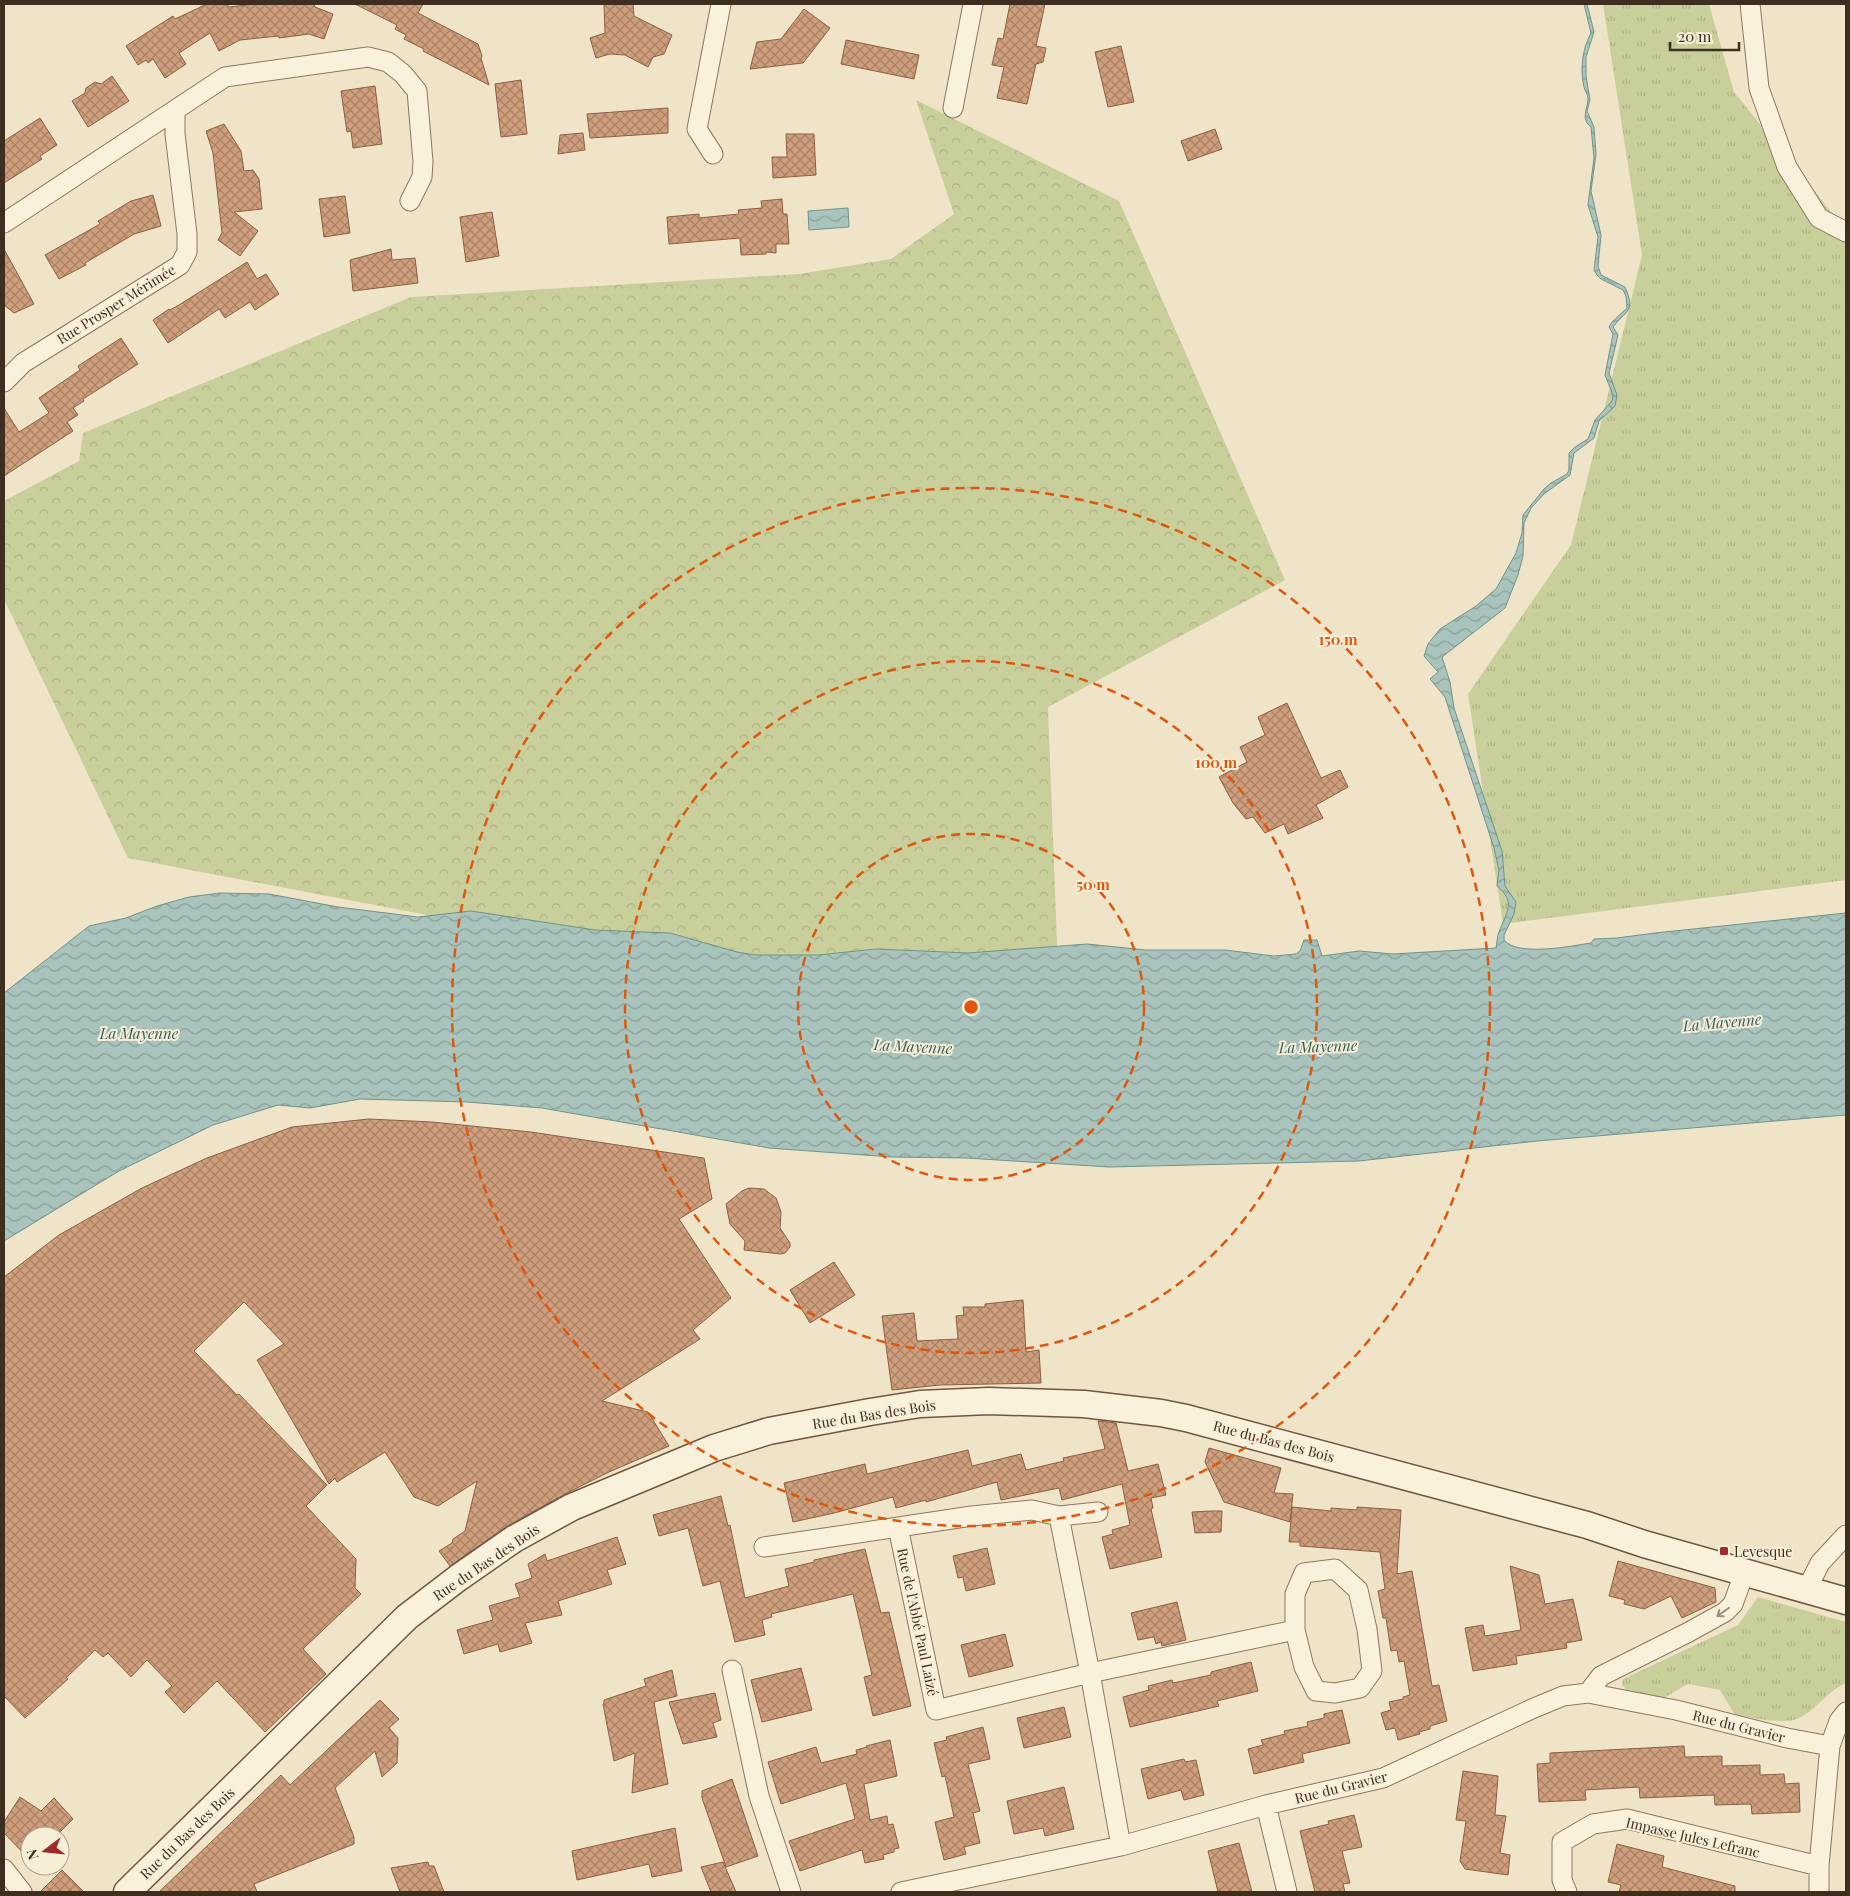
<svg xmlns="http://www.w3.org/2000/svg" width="1850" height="1896" viewBox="0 0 1850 1896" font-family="'Playfair Display',serif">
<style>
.grass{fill:url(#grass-tufts)}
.forest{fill:url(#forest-crowns)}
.water{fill:url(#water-waves);stroke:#6f938a}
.building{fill:url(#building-cross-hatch);stroke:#8d5f41}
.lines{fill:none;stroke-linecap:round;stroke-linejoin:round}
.street-casing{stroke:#8d765c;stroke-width:21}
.secondary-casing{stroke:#6f573f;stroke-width:29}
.street{stroke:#faf1dc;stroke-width:19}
.secondary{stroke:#faf1dc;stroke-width:26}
.oneway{stroke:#9c907e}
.ring{fill:none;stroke:#df570d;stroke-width:2.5;stroke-dasharray:9 6}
.poi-dot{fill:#9e2a2b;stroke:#f7eed8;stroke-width:2}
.labels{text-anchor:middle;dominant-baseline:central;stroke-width:4;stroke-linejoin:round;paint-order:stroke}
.street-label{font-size:14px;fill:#3d2e20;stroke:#f7eed8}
.poi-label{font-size:14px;fill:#3d2e20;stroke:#f7eed8;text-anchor:start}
.water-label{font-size:15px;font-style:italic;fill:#2f5d5a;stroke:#f7eed8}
.centre{fill:#df570d;stroke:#f7eed8;stroke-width:2.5}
.ring-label{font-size:15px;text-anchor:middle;font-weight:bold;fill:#df570d;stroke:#f7eed8;stroke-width:4;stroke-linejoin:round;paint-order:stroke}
</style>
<defs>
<pattern id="grass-tufts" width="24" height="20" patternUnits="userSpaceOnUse" patternTransform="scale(1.25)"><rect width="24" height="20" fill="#c9cf9b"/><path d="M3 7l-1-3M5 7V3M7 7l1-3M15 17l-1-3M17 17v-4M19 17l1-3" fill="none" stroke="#aeb285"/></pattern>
<pattern id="forest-crowns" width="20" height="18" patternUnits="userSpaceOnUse" patternTransform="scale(1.25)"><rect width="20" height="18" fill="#c9cf9b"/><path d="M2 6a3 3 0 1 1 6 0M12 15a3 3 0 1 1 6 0" fill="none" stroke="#aeb285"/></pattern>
<pattern id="water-waves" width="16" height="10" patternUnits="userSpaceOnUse" patternTransform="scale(1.25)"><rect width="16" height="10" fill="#a9c4bc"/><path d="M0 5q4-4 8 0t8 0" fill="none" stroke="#8ba098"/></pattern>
<pattern id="building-cross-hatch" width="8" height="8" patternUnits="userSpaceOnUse" patternTransform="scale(1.25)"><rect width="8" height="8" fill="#cf9f7d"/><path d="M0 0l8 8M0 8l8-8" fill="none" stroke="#a98266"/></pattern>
</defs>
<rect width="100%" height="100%" fill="#f0e4c8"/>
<path class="grass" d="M1603,4h106l25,88 112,138v650l-343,44 -35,-230 103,-149 71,-290z
M1758,1597l88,25v61c-18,8 -28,24 -43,33 -16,11 -50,1 -68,-1l-15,-25 -32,-6 -26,15 -35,-9 -5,-5 1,-6 115,-54z"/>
<path class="forest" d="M916,100l203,101 166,379 -237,127 10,262 -342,1 -588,-112 -124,-259v-98l75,-40 4,-28 328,-136 388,-23 92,-15 63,-45z"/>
<path class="water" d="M1584,4h3l7,28 -8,25v19l4,24 -3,11 7,16 1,14 1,13 -5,37 10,44 -3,31 3,9 24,12c11,25 1,23 -12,40l5,8 -9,38 8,22 -2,11 -16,15 -5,17 -20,15 -4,22 -26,19 -13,14 -7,15 -1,33 -5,19 -13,33 -63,49 8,25 4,26 48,143 3,35 11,16 -2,12 -10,21v5c14,17 67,6 87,3l3,-4 23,-1 38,-5 191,-20v202l-309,26 -178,20 -250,6 -143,-9 -74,-1 -123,-9 -227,-40 -75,-6 -107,-3 -50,9 -32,-3 -65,20 -94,46 -115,70v-248l85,-67 37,-8 31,-12 32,-9 31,-4 49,1 69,13 80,10 53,-6 124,19 75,3 67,19 19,3h62l58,-6 92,4 119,-9 59,6h79l49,6 22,-2 4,-3 4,-11h13l5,16 37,-5 34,3 103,-6c1,-5 1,-11 3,-16 7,-19 18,-30 -2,-46l2,-16 -5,-22 -49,-151 -15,-18 8,-7 -14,-16 4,-12 12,-15 36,-23 20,-17 20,-36 6,-20 1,-18 21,-26 7,-6 16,-9 2,-4v-17l6,-6 13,-8 7,-19 17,-19 1,-6 -8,-20 8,-41 -4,-7 3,-5 15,-14 -1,-12 -3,-6 -22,-11 -4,-4 -3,-5 4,-33 -10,-32 6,-47 -3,-31c-11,-8 -3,-18 -3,-29 0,-3 -3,-7 -4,-11 -4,-19 -2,-37 7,-54z
M848,208l1,19 -40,3 -1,-19z"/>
<path class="building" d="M207,4h20l2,3 26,-3h59l1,3 18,7 -9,25 -15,-5 -30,4v-2l-39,4 -21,11 -9,-18 -31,20 7,11 -21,14 -12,-19 -5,4 -2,-3 -8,5 -12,-19 47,-30 2,3z
M355,4h68l-5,9 60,31 4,12 -1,2 8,27 -66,-34 1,-2 -20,-10 2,-4 -11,-6 2,-4z
M604,4h29l1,12 38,19 -8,19 -11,3 -5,10 -23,-12 -15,-1 -14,4 -6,-20 15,-5z
M1010,4h35l-9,42 10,2 -3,14 -7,2 -9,40 -30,-6 7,-31 -12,-2 6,-27 5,1z
M804,9l26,19 -27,35 -53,6 7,-27 24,-3z
M846,40l73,15 -5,24 -73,-15z
M1121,46l13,56 -26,5 -13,-55z
M112,76l17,25 -41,26 -16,-26 13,-8 1,-5 9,-6 6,2z
M521,80l6,54 -26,3 -6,-53z
M375,86l7,58 -29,4 -2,-17 -4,1 -6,-41z
M668,108v25l-78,5 -3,-24z
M40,118l17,27 -17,11 2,3 -38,24v-42z
M224,124l17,27 3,20 9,-1 6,9 3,30 -28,3 24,19 -18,25 -22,-16 4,-7 -9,-80 -7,-22z
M1215,129l7,20 -34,12 -7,-20z
M583,133l2,17 -27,4 2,-19z
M786,134h28l2,41 -43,3 -1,-21h15z
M153,195l8,31 -27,8 -49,29 1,2 -27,14 -14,-24 55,-31 -2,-3 33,-20z
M345,196l5,37 -26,4 -5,-38z
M782,199l1,15h4l2,30h-13v9l-10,-1v2l-25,1 -1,-17 -71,6 -2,-27 32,-3v4l40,-4 -1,-4 24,-2 -1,-7z
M492,212l7,44 -33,6 -6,-45z
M4,249l30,55 -20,9 -10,-8z
M391,249l1,11 23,-2 3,25 -65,8 -3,-31z
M247,262l10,17 9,-5 13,20 -24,16 -5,-8 -25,16 -6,-9 -51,34 -15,-23 16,-11 1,1 9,-5z
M121,338l17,26 -55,35 1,2 -11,7 5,7 -11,7 6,9 -69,45v-68l15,24 30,-19 -10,-15 41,-28 -2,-4z
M1287,703l34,75 19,-8 8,17 -32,18 7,13 -35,16 -4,-10 -19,9 -12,-16 -7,2 -13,-16 -14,-26 28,-15 -7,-15 25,-12 -7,-18z
M369,1119l63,3 99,10 173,26 8,41 -33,20 52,79 -38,32 7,9 -98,62 46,11 21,34 -60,26 -44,22 -58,32 -57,40 -11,-15 13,-8 1,-4 12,-8 12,-50 -39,25 -24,-9 -29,-45 -48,30 -2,-4 -6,6 -72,-124 27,-16 -40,-42 -50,49 43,44 2,-1 88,91 -21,21 50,53 -1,29 6,6 -58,55 23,25 -61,58 -48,-51 -33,32 -19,-21 7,-6 -25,-26 -16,17 -23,-24 -5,4 -8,-7 -29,28 2,1 -43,39 -21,-22v-419l55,-42 83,-47 65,-30 85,-31z
M749,1188l15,1 12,9 5,14 -1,16 10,15v4l-5,6 -4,1 -37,-4 1,-9 -15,-17 -4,-20 16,-13z
M834,1262l21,33 -45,28 -20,-33z
M1023,1300l3,52 13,-2 2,33 -101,2 -48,5 -10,-74 32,-3 3,28 41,-2 -2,-23 8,-1 -1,-8h22v-3z
M1098,1421l18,2 12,48 30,-7 8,31 -15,3 2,10 -2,1 11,48 -52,12 -8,-32 11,-3 -1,-4 18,-5 -8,-41 -60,16 -3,-12 -58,12 -4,-18 -71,20v-2l-30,8 -3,-11 -59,16 -41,9 -9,-39 81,-19 2,10 101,-24 4,16 49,-12 5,16 38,-9 -1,-3 42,-9z
M1209,1448l72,20 -7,25 19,1 -3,28 -66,-20 -19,-40z
M721,1496l7,30 2,-1 15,73 44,-12 -4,-17 29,-7v-2l51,-11 16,64 8,-1 22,94 -38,10 -9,-39 8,-2 -19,-81 -82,20 1,3 -10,3 3,15 -30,7 -15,-61 -17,5 -15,-58 -29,8 -6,-21z
M1292,1507l39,4v-3l26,2v-3l44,3 -4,64 15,-3 20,115 7,-1 8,36 -17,5v3l-11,3 1,2 -22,6 -3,-12 -9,2 -5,-17 10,-3 -2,-8 14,-3v-2l7,-2 -6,-34 -5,1 -2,-12 -6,1 -5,-33h-3l-5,-27 7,-2 -5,-37 -80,-6v-4h-11z
M1211,1511h11l-1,21 -26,1 -3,-21z
M617,1537l9,27 -19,6 5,14 -54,17 4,14 -37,8 7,20 -32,9 -2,-8 -34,10 -7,-24 36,-10 -4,-14 31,-9 -5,-13 17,-6 -4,-14 17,-10 2,7z
M987,1548l8,36 -29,7 -3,-14 -5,1 -5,-22z
M1618,1561l97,27 1,14 -34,16 -11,-22 -27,13 -20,-5 1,-4 -16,-4z
M1510,1566l29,9 6,29 28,-5 9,41 -16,3 1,5 -51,8 1,8 -44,7 -8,-43 18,-3 2,11 36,-6z
M1177,1602l9,38 -24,6 -1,-4 -5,2 -2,-7 -16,3 -7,-27z
M1005,1634l8,32 -44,11 -8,-32z
M1251,1662l7,29 -41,10 2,5 -89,21 -7,-30 26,-7 -1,-4 24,-6 1,3 38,-8v-3z
M801,1668l11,42 -50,12 -11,-42z
M672,1670l5,26 -23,6 14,82 -36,9 3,-40 -21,8 -11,-57 1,-1v-3l42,-14 -2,-7z
M715,1693l6,27 -8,3 4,14 -34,7 -14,-42z
M380,1700l19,19 -10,9 9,10 -1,25 -15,14 -7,-26 -40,37 19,49v7l-100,40 3,8h-98l122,-117 9,10z
M1064,1707l7,30 -47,11 -7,-30z
M1342,1710l8,33 -48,11 2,8 -50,12 -6,-25 15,-4 -2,-5 24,-6 -1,-3 24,-5 -1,-4 17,-4v-4z
M983,1727l7,32 -22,5 12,47 -7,2 7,30 -16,4 2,7 -22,6 -9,-38 19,-5 -9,-41 -3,1 -8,-34 13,-3 -1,-3z
M890,1740l7,36 -33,8 6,36 17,-4 1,9 5,-1 6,24 -5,1v3l-11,3 1,4 -19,4 -3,-13 -62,21 -11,-30 66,-22 -9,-36 -65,21 -13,-42 48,-15 5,16 36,-9 -1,-4 11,-3 -1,-1z
M1684,1746l1,11 37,-1v10l38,-1v10l24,-1 1,10 14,-1 1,29 -48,2 -1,-10 -36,1 -1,-10 -74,3 -1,-11 -54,3 1,10 -47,2 -2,-38 13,-1v-10z
M1184,1759l1,3 11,-2 8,35 -20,5 -3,-10 -33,9 -7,-30z
M1463,1771l35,5 -3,39 11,1 -6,37 10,2 -2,20 -43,-6 -5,-8 6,-40 -10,-1z
M732,1779l26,77 -32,11 -24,-69v-7z
M1064,1787l10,42 -29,7 -2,-8 -29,6 -7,-33z
M20,1797l21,14 13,-13 19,21 -17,17h-26v24l-26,-27v-11z
M1354,1815l8,32 -20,4 8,32 -7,1 2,8h-30l-15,-61 29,-7 -1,-3z
M675,1828l7,43 -30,6 -3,-13 -72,16 -5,-29z
M1239,1843l13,49h-34l-10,-41z
M1617,1844l47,12 -2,11 73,19v6h-116l2,-7 -13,-3z
M428,1862l1,4h5l10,26h-44l-9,-24z
M723,1862l13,30h-25l-10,-25z
M62,1870l22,22h-44z"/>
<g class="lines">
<defs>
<path id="street" d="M1750,4l9,84 28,79 32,51 27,14
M953,108l20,-104
M713,154l-16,-25 24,-125
M4,223l221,-146 143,-20 20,5 15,12 14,17 6,71 -1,15 -12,24
M4,382l19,-19 157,-98 7,-13v-18l-12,-100v-24
M1059,1516l39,-4
M898,1527l38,183 154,-37 31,173
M764,1547l208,-31 60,-6 27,6 31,157 205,-43 9,37 12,24 19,2 25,-5 12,-17 -5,-42 -9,-39 -23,-21 -31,4 -9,21v36
M1807,1589l13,-26 26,-28
M732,1670l27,126 32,96
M1588,1693l13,-17 86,-43 38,-21 8,-8 12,-33
M1266,1805l21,87
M4,1869l18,23
M901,1892l220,-46 145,-41 117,-27 151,-70 29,-12 25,-3 88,17 111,28 43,8
M1567,1892l-5,-12v-38l31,-18 34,-5 192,47
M1819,1892v-26l11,-120 9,-25 7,-9"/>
<path id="secondary" d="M127,1892l280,-275 51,-39 56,-39 58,-32 142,-59 55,-17 101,-19 50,-8 69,-3 95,3 77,9 25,5 401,107 57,19 202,57"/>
</defs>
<use href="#street" class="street-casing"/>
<use href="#secondary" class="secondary-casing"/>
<use href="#street" class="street"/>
<use href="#secondary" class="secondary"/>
</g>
<defs><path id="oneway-shaft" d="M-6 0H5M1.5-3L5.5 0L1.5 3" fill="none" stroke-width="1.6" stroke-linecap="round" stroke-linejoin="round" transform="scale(1.25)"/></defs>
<use class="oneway" href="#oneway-shaft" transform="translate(1723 1612) rotate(145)"/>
<g class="ring">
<circle cx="971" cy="1007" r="173"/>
<circle cx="971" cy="1007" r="346"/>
<circle cx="971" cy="1007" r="519"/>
</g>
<rect class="poi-dot" x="1719" y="1546" width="10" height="10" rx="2.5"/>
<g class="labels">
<g class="street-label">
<text transform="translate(116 304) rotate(-32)">Rue Prosper Mérimée</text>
<text transform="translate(874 1414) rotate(-9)">Rue du Bas des Bois</text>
<text transform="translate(1274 1441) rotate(15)">Rue du Bas des Bois</text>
<text transform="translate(486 1562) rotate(-34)">Rue du Bas des Bois</text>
<text transform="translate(918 1622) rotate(78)">Rue de l'Abbé Paul Laizé</text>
<text transform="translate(1739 1726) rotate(14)">Rue du Gravier</text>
<text transform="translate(1341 1787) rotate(-14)">Rue du Gravier</text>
<text transform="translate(187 1833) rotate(-44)">Rue du Bas des Bois</text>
<text transform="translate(1693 1837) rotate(13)">Impasse Jules Lefranc</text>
</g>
<g class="poi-label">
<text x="1734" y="1551">Levesque</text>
</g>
<g class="water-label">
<text transform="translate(1722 1022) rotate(-5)">La Mayenne</text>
<text x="139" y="1033">La Mayenne</text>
<text transform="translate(913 1046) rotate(3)">La Mayenne</text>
<text transform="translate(1318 1046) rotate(-2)">La Mayenne</text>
</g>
</g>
<circle cx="971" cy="1007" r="8" class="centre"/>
<g class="ring-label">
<text x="1338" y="645">150 m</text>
<text x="1216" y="768">100 m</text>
<text x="1093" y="890">50 m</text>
</g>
<rect width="1850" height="1896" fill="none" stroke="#3d2e20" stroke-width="10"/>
<g transform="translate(45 1851) rotate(254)"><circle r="24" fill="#f7eed8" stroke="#ada18e"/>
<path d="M0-4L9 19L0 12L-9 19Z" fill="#9e2a2b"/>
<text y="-8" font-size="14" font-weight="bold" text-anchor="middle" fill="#3d2e20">N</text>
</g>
<path d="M1670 42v8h69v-8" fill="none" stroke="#3d2e20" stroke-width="2.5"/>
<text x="1678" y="42" font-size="15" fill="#3d2e20" stroke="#f7eed8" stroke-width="4" paint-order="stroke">20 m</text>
</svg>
